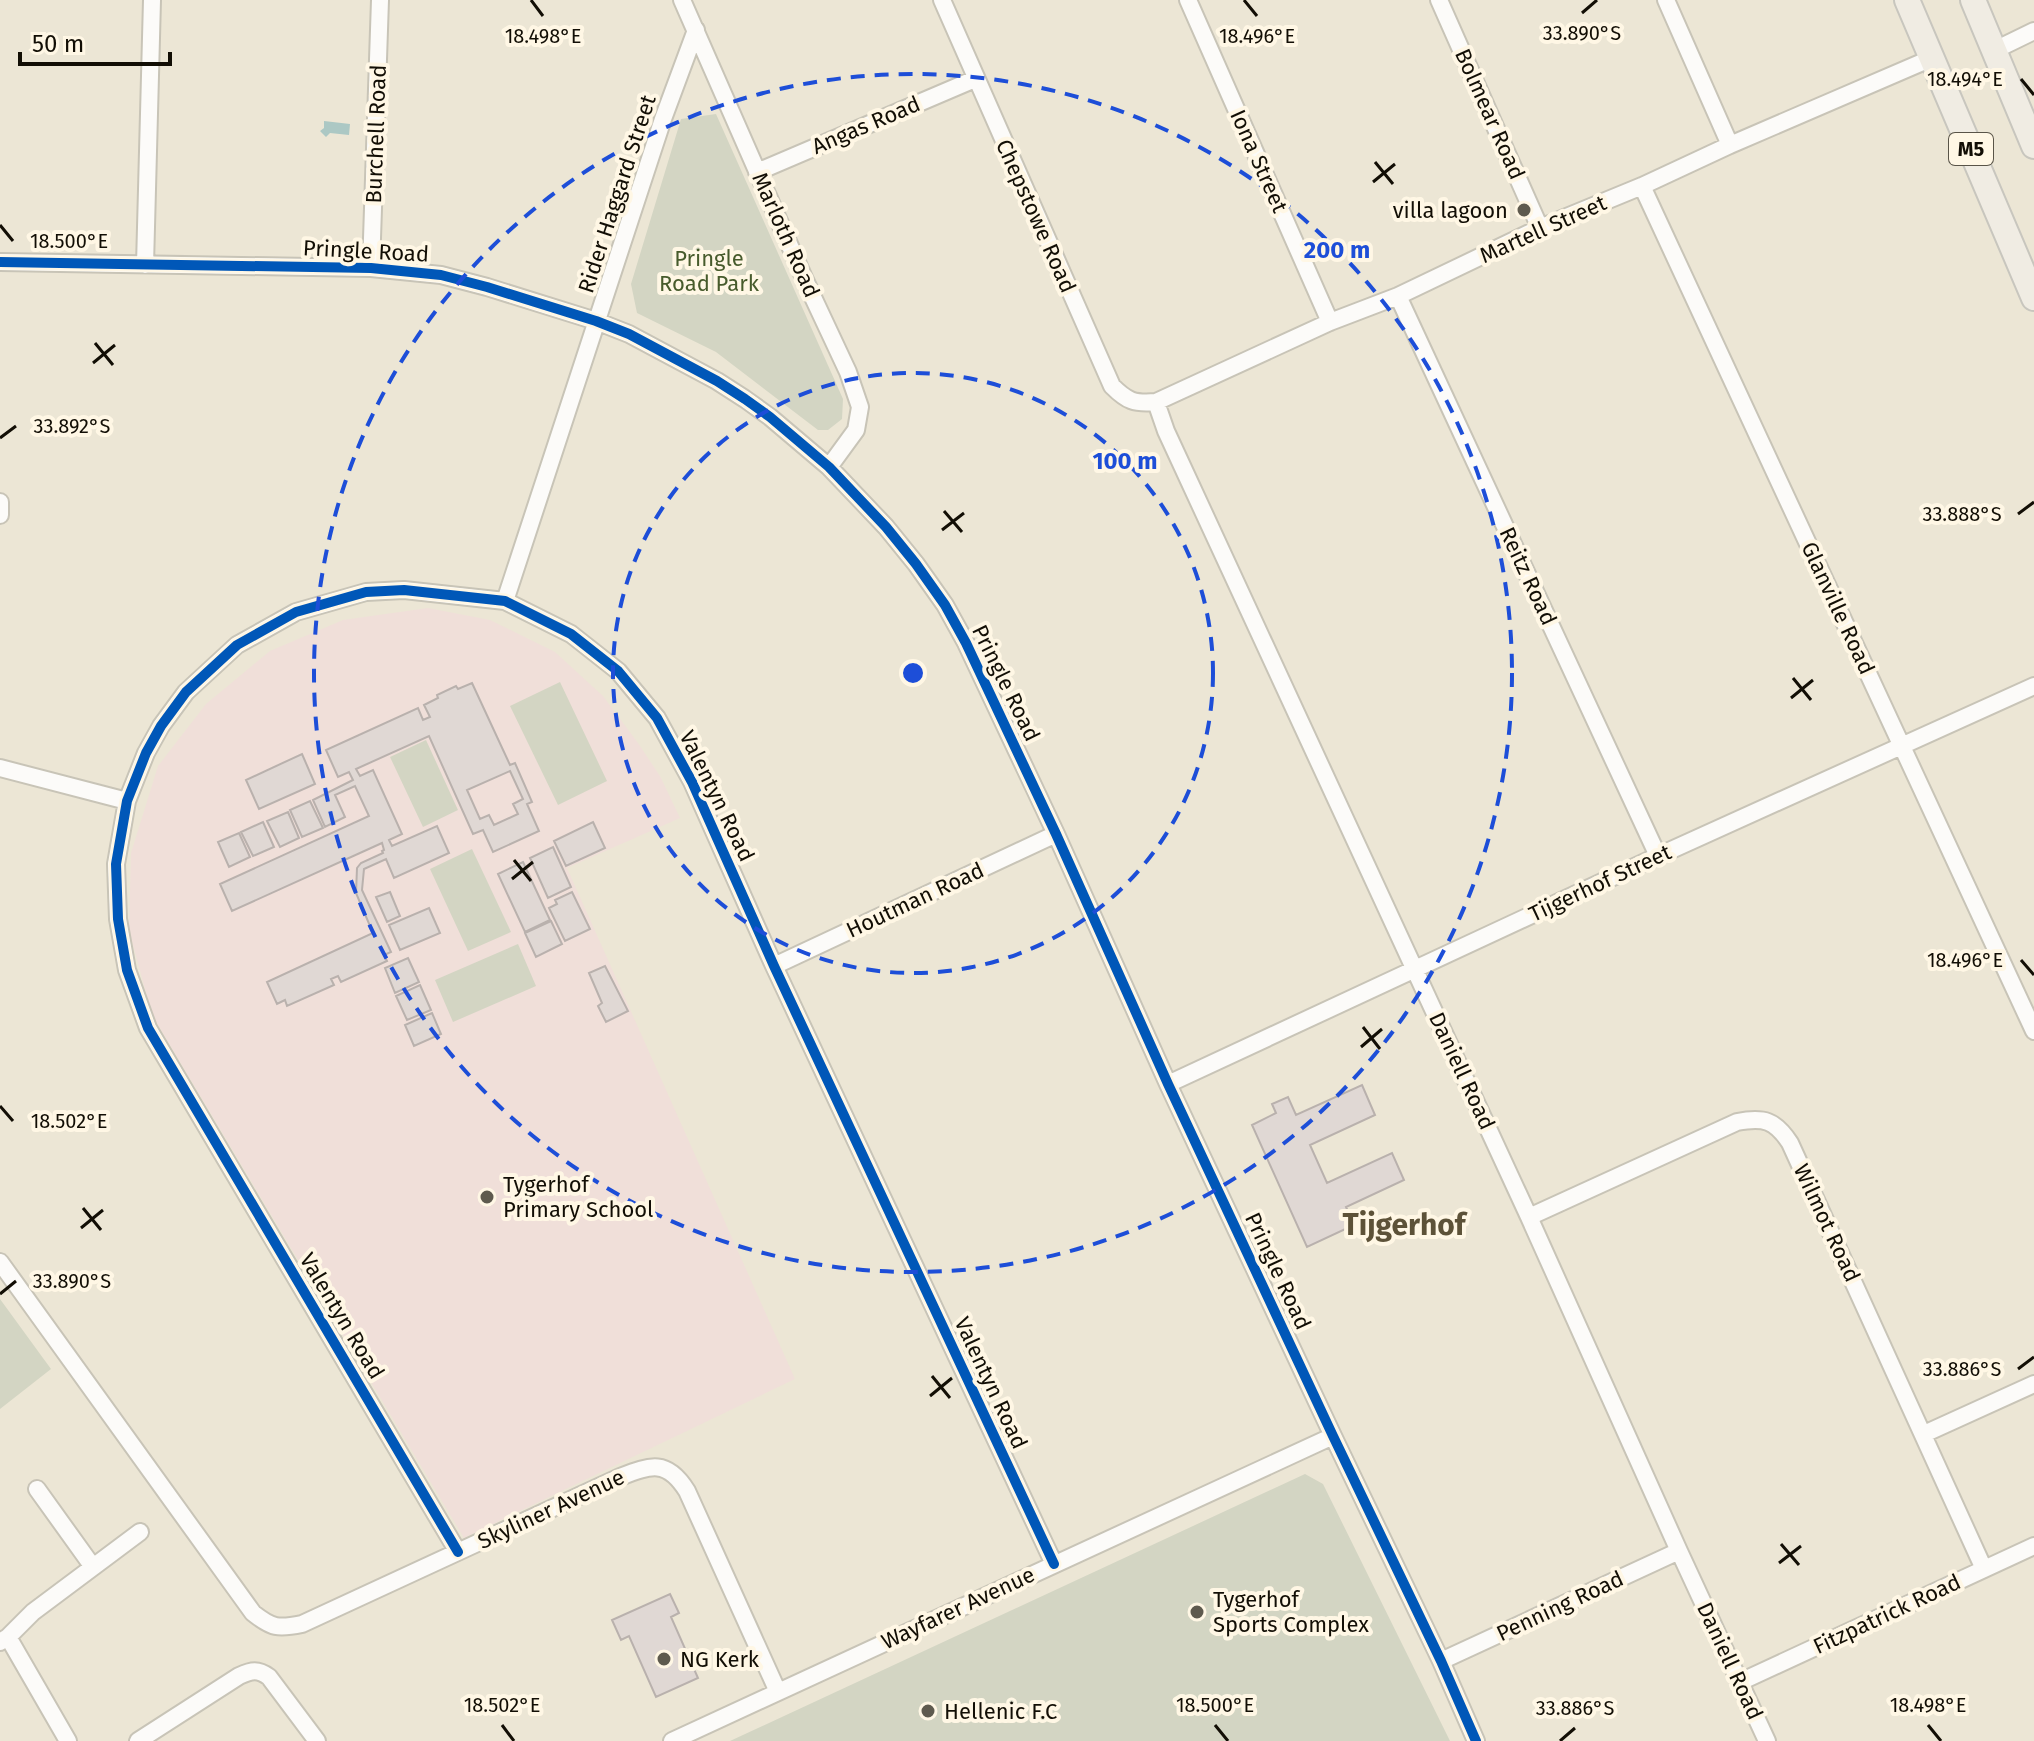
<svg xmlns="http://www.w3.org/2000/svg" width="2034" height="1741" viewBox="0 0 2034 1741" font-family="'Fira Sans',sans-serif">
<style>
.education{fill:#f0dfd9}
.green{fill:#d3d5c3}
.water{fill:#acc8c4}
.building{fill:#e0d8d4;stroke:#b9b1ad;stroke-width:2;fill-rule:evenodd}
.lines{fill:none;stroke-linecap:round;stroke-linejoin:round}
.minor-casing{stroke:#c8c4b7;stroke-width:20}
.primary-casing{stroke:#c8c6be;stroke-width:28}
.minor{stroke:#fcfbf9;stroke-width:16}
.primary{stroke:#f0ece3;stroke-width:24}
.cycleway-casing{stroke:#fff7e5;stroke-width:15}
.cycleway{stroke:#0057b8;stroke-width:10}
.ticks{fill:none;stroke:#120e05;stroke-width:3}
.ring{fill:none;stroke:#1d4ed8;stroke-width:4;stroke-dasharray:14 10}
.poi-dot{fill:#5e5a4e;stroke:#fff7e5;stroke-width:3}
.labels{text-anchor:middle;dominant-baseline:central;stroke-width:8;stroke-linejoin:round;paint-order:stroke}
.shield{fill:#fff7e5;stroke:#595448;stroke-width:2}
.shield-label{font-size:20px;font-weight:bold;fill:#120e05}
.street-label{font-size:22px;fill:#120e05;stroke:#fff7e5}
.poi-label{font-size:22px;fill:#120e05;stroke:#fff7e5;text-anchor:start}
.park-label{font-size:22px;fill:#475b2c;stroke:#fff7e5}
.district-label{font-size:30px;font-weight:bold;fill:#5d5238;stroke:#fff7e5}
.ticks-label{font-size:20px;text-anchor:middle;fill:#120e05;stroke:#fff7e5;stroke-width:8;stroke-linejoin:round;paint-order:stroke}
.centre{fill:#1d4ed8;stroke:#fff7e5;stroke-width:4}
.ring-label{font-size:24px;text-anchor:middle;font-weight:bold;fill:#1d4ed8;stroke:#fff7e5;stroke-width:8;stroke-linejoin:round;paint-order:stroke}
</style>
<rect width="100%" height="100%" fill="#ece6d5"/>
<path class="education" d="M428,608l62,12 65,32 48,44 35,47 22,33 20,42 -113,50 228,511 -331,159 -312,-523 -23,-85 2,-77 27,-87 48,-62 64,-53 73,-31z"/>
<path class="green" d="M716,114l127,285 -1,20 -14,11h-10l-102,-78 -79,-39 -6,-29 50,-165z
M560,682l47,99 -49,24 -48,-99z
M426,740l32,70 -35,17 -33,-70z
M472,849l39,83 -43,19 -38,-82z
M518,944l18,42 -83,36 -18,-42z
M0,1299l51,70 -51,40z
M1305,1474l18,10 127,257h-720z"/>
<path class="water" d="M324,121l26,3 -1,11 -19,-2 -4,4 -6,-6 4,-3z"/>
<path class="building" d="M472,683l38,82 5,-2 17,39 -5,2 12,27 -46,21 -10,-22 -10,4 -44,-98 -73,33 4,7 13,-6 29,64 -13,6 3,6 45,-20 12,27 -55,25 -8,-19 -22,10 -2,21 29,62 -7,3 3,6 -46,21 -3,-6 -7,3 3,6 -47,21 -2,-6 -8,4 -10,-22 106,-49 -17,-40 1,-25 4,-5 22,-10 -1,-2 2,-1 -2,-7 -150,68 -12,-27 149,-68 -14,-30 -20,9 10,22 -20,10 -12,-27 40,-20 -4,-8 -11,5 -12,-27 92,-42 5,12 7,-3 -6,-12 14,-7 -1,-3 19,-9 2,3zM510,771l13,28 -10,5 5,10 -24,11 -5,-10 -9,4 -13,-29z
M302,754l13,30 -56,25 -13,-29z
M310,801l13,27 -21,9 -12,-27z
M288,812l11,26 -19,9 -13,-26z
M263,822l11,25 -21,9 -12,-24z
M593,822l12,26 -39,18 -12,-25z
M239,833l11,24 -21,10 -11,-25z
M553,847l18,40 -23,11 -18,-40z
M523,862l27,58 -25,12 -27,-58z
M390,892l10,24 -13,6 -11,-25z
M572,892l18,37 -25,12 -16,-33 8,-4 -2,-4z
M429,908l11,25 -40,17 -11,-25z
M551,921l11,23 -26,13 -11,-24z
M408,958l11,24 -24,11 -10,-25z
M605,966l23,45 -22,11 -8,-16 4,-3 -13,-30z
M420,985l11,25 -24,10 -11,-24z
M432,1013l9,21 -27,12 -9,-21z
M1362,1085l13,30 -65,30 17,38 65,-30 12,27 -58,27 8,18 -47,22 -55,-122 24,-12 -4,-9 16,-7 8,18z
M670,1594l9,19 -8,4 27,61 -42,19 -27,-61 -8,4 -9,-20z"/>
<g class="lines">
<defs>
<path id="minor" d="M682,0l122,278 44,94 12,35 -4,23 -27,37
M942,0l170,386c15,15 22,18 44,16l174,-80 68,-26 142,-68 102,-42 88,-41 202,-87
M1188,0l142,322
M1439,0l101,228
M1666,0l64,145
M1995,50l39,-19
M757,172l218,-93
M1642,186l392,845
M0,262l371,6 70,7 46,12 109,34 33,13 88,47 28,18 25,18 59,50 57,60 30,37 29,41 21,38 90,191 112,250 165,352 108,225 35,80
M145,265l7,-265
M371,268l9,-268
M1398,296l260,560
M1156,402l10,29 363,786 150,334 88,190
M0,502v13
M505,601l158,-482 33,-89
M0,768l127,33
M774,966l282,-132
M1168,1084l490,-228 376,-170
M1529,1217l208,-95c27,-5 38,-2 53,21l194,426
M0,1262l253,351c19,15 25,16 49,11l318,-147c31,-12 47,-18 67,14l91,201
M1924,1434l110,-50
M37,1489l56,78
M458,1552l-310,-524 -21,-58 -9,-51 -2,-55 11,-63 19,-48 15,-27 25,-34 51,-47 59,-33 70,-20 38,-2 101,11 66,33 47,37 39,47 35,64 82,184 280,598
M8,1637l60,104
M0,1642l8,-5 25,-25 107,-80
M1441,1661l238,-110
M1740,1682l294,-136
M138,1741l101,-65c13,-6 19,-7 30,1l48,64
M672,1741l661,-305"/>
<path id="primary" d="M1907,0l127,298
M1973,0l61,146"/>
</defs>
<use href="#minor" class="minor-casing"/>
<use href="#primary" class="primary-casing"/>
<use href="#minor" class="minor"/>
<use href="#primary" class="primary"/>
<defs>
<path id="cycleway" d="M0,262l371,6 70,7 46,12 109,34 33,13 88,47 28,18 25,18 59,50 57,60 30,37 29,41 21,38 90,191 112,250 165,352 108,225 35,80
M458,1552l-310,-524 -21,-58 -9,-51 -2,-55 11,-63 19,-48 15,-27 25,-34 51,-47 59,-33 70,-20 38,-2 101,11 66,33 47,37 39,47 35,64 82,184 280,598"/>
</defs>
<use href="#cycleway" class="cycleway-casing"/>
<use href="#cycleway" class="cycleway"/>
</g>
<path class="ticks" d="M531,0l12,16M1244,0l13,16M1582,13l15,-13M2021,79l13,16M1375,162l18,22M1373,182l22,-18M0,225l13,16M95,343l18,22M93,363l22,-18M0,438l16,-12M944,511l18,21M2018,514l16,-12M942,530l22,-17M1793,678l18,22M1791,698l22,-18M514,860l17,21M512,879l21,-17M2021,960l13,15M1363,1027l17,22M1361,1047l21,-18M0,1106l13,15M83,1208l18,22M81,1228l22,-18M0,1294l16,-13M2018,1369l16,-12M932,1376l18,22M930,1396l22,-18M1781,1544l18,21M1779,1563l22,-17M502,1725l12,16M1215,1725l13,16M1928,1725l13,16M1560,1741l15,-13"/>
<g class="ring">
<circle cx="913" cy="673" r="300"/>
<circle cx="913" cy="673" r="599"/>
</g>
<g class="poi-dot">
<circle cx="1524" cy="210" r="8"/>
<circle cx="487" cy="1197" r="8"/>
<circle cx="1197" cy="1612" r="8"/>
<circle cx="664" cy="1659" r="8"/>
<circle cx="928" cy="1711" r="8"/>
</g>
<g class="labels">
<rect class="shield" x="1949" y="133" width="44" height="32" rx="6"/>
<g class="shield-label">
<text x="1971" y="149">M5</text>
</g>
<g class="street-label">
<text transform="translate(1490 114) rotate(66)">Bolmear Road</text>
<text transform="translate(866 125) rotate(-23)">Angas Road</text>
<text transform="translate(376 134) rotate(-88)">Burchell Road</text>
<text transform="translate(1259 161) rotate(66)">Iona Street</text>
<text transform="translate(617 194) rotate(-72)">Rider Haggard Street</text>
<text transform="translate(1036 216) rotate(66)">Chepstowe Road</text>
<text transform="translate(1543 229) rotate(-24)">Martell Street</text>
<text transform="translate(786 235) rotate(66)">Marloth Road</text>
<text transform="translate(366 251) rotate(3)">Pringle Road</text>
<text transform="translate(1528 576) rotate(65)">Reitz Road</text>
<text transform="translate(1838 608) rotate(65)">Glanville Road</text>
<text transform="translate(1006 683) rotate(64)">Pringle Road</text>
<text transform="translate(717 796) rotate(64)">Valentyn Road</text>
<text transform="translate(1600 883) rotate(-25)">Tijgerhof Street</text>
<text transform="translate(915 900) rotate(-25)">Houtman Road</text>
<text transform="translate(1462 1071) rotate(65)">Daniell Road</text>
<text transform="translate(1827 1223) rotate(65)">Wilmot Road</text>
<text transform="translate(1278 1271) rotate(65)">Pringle Road</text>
<text transform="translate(342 1316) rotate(59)">Valentyn Road</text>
<text transform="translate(991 1383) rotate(65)">Valentyn Road</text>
<text transform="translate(551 1509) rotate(-25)">Skyliner Avenue</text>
<text transform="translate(1560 1606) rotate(-25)">Penning Road</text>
<text transform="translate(958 1608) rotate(-25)">Wayfarer Avenue</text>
<text transform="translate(1887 1614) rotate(-25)">Fitzpatrick Road</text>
<text transform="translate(1730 1661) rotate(65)">Daniell Road</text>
</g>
<g class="poi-label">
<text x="1508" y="210" text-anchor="end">villa lagoon</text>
<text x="503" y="1184">Tygerhof<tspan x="503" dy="25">Primary School</tspan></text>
<text x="1213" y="1599">Tygerhof<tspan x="1213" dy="25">Sports Complex</tspan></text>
<text x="680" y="1659">NG Kerk</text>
<text x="944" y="1711">Hellenic F.C</text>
</g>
<g class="park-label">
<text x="709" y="258">Pringle<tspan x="709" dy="25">Road Park</tspan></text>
</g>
<g class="district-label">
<text x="1404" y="1225">Tijgerhof</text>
</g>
</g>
<g class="ticks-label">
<text x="1582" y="40">33.890°S</text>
<text x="543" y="43">18.498°E</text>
<text x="1257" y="43">18.496°E</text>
<text x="1965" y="86">18.494°E</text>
<text x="69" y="248">18.500°E</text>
<text x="72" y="433">33.892°S</text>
<text x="1962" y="521">33.888°S</text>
<text x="1965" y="967">18.496°E</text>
<text x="69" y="1128">18.502°E</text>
<text x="72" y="1288">33.890°S</text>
<text x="1962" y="1376">33.886°S</text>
<text x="502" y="1712">18.502°E</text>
<text x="1215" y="1712">18.500°E</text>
<text x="1928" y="1712">18.498°E</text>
<text x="1575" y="1715">33.886°S</text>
</g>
<circle cx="913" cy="673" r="12" class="centre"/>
<g class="ring-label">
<text x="1337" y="258">200 m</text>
<text x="1125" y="469">100 m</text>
</g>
<path d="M20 52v12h150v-12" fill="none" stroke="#120e05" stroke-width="4"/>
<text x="32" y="52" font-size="24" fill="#120e05" stroke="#fff7e5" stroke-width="6" paint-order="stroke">50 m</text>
</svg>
